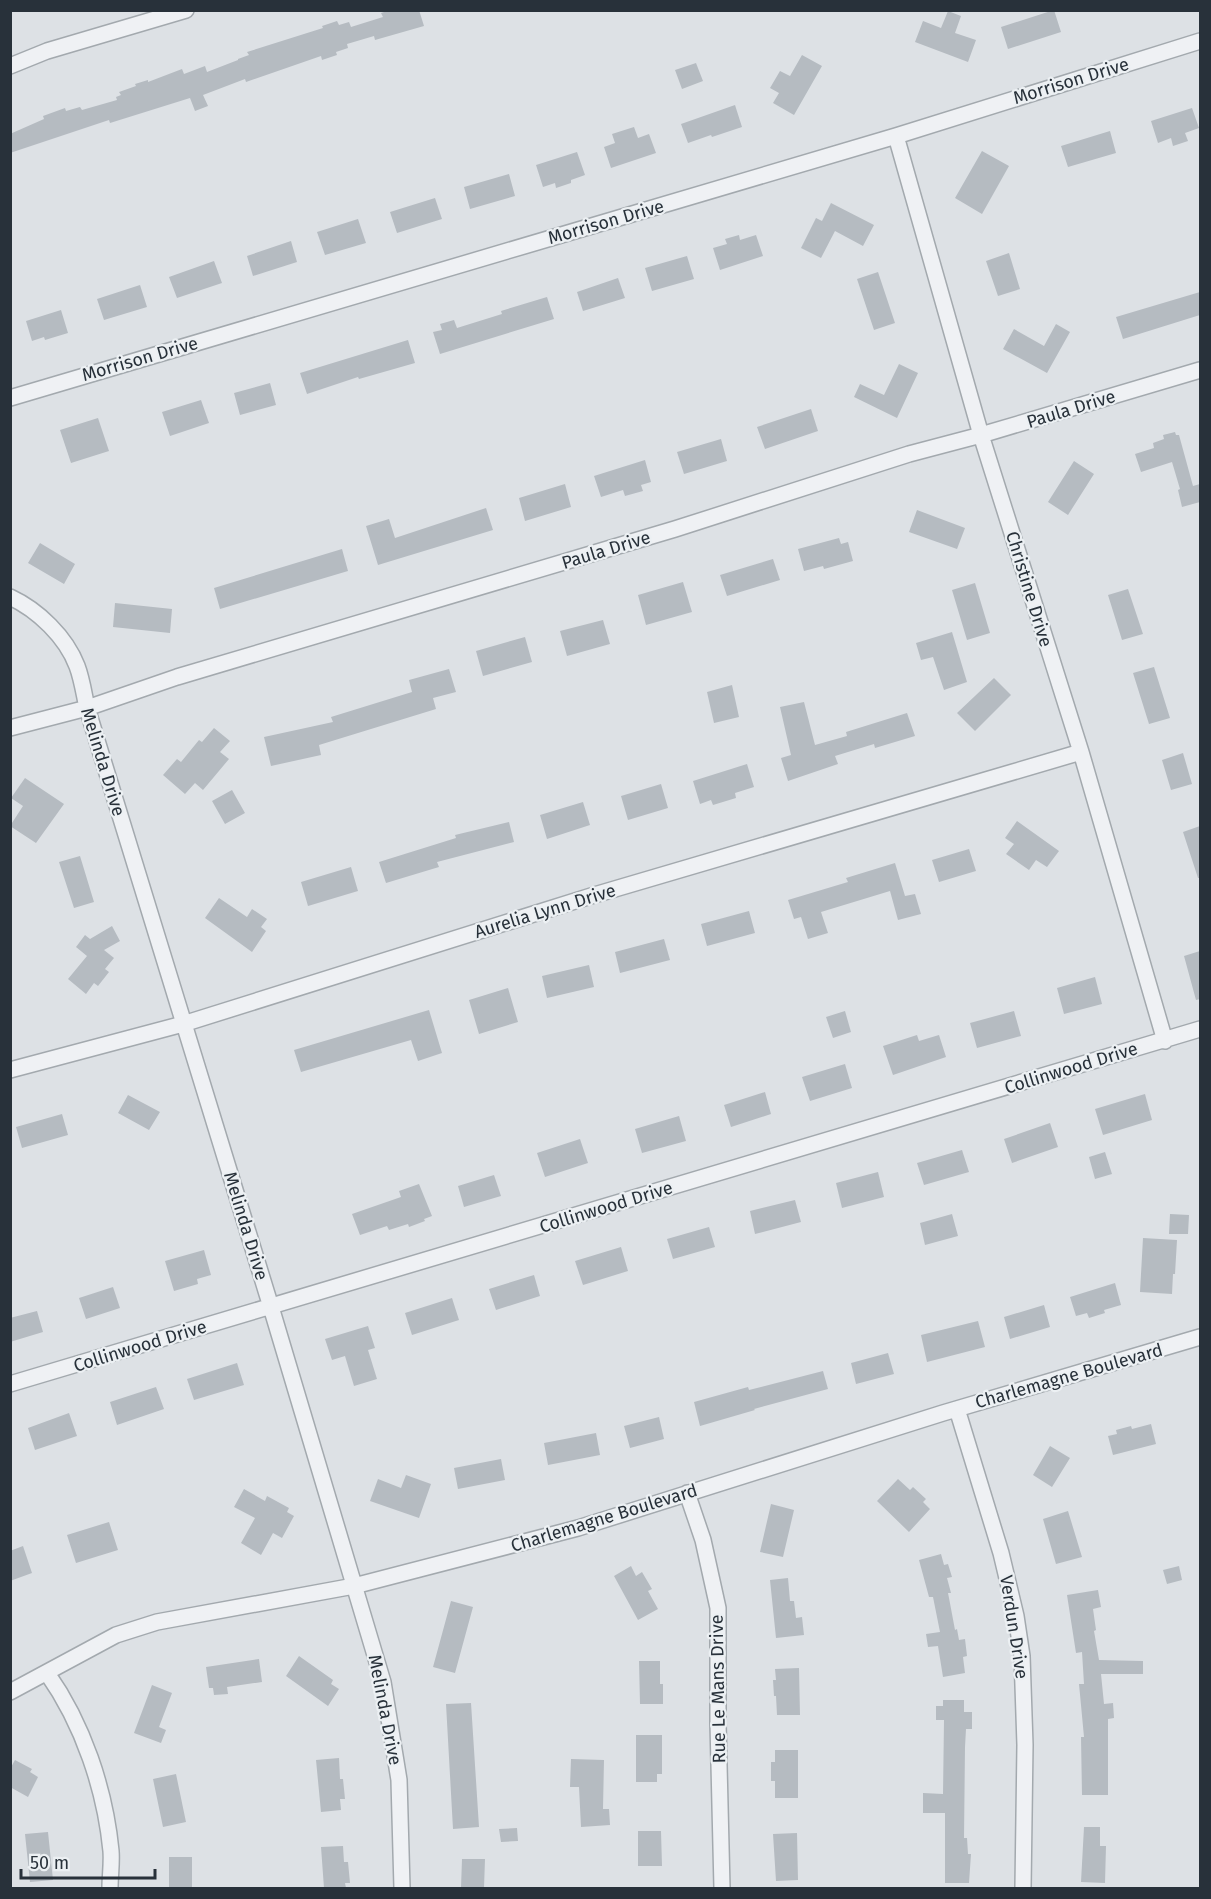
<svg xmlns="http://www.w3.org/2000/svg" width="1211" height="1899" viewBox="0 0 1211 1899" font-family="'Fira Sans',sans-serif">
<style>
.building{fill:#b5bbc1}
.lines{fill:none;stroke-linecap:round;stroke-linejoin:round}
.street-casing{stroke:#a3a9ae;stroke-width:18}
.street{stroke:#eff1f4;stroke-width:15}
.labels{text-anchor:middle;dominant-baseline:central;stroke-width:4.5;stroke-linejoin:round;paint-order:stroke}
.street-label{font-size:18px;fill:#28313a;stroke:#ecf0f3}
</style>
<rect width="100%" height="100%" fill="#dde1e5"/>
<path class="building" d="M390,10h29l5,16 -49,14 -1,-4 -27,8 1,4 -12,4 1,3 -15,5 -1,-4 -75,26 -1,-3 -42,16 5,11 -13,5 -5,-13 -80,25 -1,-3 -99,33v-19l34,-15 -1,-3 22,-8 1,3 14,-4 2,3 35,-10 -1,-3 5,-2 -2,-3 17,-6 -1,-2 13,-4v2l34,-13 2,5 21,-8 2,6 31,-12v-1l11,-4 -2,-3 76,-24 -1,-2 15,-5 2,4 10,-3 2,5 32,-10 -2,-4z
M1054,10l7,22 -53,17 -7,-22z
M948,11l13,5 -6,17 21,7 -8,22 -53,-20 8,-21 18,7z
M802,55l20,11 -28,49 -21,-12 6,-10 -9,-5 10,-17 10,5z
M696,63l7,18 -21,8 -7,-19z
M735,105l7,22 -30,10 -1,-2 -23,8 -7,-19z
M1192,108l7,20 -14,5 3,8 -15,5 -2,-8 -13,5 -7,-22z
M634,127l4,11 11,-4 7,19 -45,15 -7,-21 11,-4 -3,-9z
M1110,131l6,22 -48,14 -7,-21z
M982,151l27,15 -27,48 -27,-16z
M577,152l8,23 -14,5v3l-15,5 -1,-5 -12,4 -7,-22z
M509,174l6,22 -45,13 -6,-22z
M435,198l7,21 -45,14 -7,-21z
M831,203l43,22 -11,21 -28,-15 -14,27 -20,-10 15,-30 6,3z
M358,219l8,24 -41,12 -8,-23z
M739,235l1,5 16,-5 7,21 -43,14 -7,-22 14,-4 -2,-5z
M291,241l6,21 -44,14 -6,-20z
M1009,253l11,36 -22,7 -12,-35z
M687,256l7,23 -42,12 -7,-23z
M214,261l8,22 -45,15 -8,-21z
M878,272l17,51 -21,7 -17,-51z
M618,278l7,20 -42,13 -6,-19z
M140,285l7,22 -43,13 -7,-21z
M1200,292v23l-77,24 -7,-22z
M547,297l7,22 -114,35 -7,-22 9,-2 -2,-6 14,-4 3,8 45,-14 -1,-3z
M61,310l7,23 -23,7 -1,-3 -12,4 -6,-20z
M1056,324l14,8 -23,41 -44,-24 11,-20 30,17z
M408,340l7,23 -56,16 -1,-2 -51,17 -7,-21z
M899,364l19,9 -21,45 -43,-21 6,-13 24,11z
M270,383l6,22 -36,10 -6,-22z
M201,400l8,23 -39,13 -8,-24z
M811,409l7,22 -53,18 -8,-22z
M98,418l11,33 -38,12 -11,-33z
M1175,432l1,3h3l14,51 7,-2v18l-18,5 -4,-17 2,-1 -8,-27 -31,10 -6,-18 19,-6 -1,-5 11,-4 -1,-4z
M721,439l6,22 -43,13 -7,-22z
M645,460l6,22 -10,3 2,6 -18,5 -2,-6 -22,7 -7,-21z
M1074,461l20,13 -26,41 -20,-13z
M565,484l6,23 -46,14 -6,-23z
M486,508l7,22 -115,35 -12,-39 23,-7 6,19z
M917,510l48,18 -8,21 -48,-17z
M839,538l2,6 7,-2 5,19 -29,8 -1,-3 -19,5 -6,-22z
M40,543l35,21 -11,20 -36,-21z
M342,549l6,22 -128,38 -6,-21z
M773,559l7,21 -53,16 -7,-21z
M683,582l9,30 -46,13 -8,-30z
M975,583l15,50 -23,7 -15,-50z
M1128,589l15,45 -21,6 -14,-45z
M115,603l57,6 -2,24 -57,-6z
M603,620l7,24 -43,12 -7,-25z
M952,632l15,50 -23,8 -11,-33 -12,3 -5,-17z
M525,637l7,25 -49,14 -7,-25z
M1154,667l16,51 -21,6 -16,-51z
M449,669l7,23 -23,6 3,11 -117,36 2,10 -50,11 -7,-29 69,-15 -2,-5 81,-25 -3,-12z
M994,678l17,17 -36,36 -18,-18z
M732,685l7,32 -25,6 -7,-31z
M804,702l11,43 32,-9 -1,-4 61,-19 8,23 -40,12 -1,-4 -39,12 3,8 -50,17 -7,-23 10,-3 -11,-48z
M214,728l16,13 -10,11 9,7 -26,31 -8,-7 -10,11 -22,-19 14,-16 4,3 18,-22 3,2z
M1183,753l9,31 -21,6 -9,-30z
M747,764l7,23 -19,6 1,5 -23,7 -2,-5 -11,4 -7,-23z
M25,778l39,26 -28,39 -26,-17 13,-20 -12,-8z
M661,784l7,24 -40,12 -7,-24z
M232,790l13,23 -20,11 -13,-23z
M583,802l7,23 -43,14 -7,-24z
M1017,821l42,30 -12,16 -11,-7 -7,10 -23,-16 8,-10 -9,-6z
M509,822l5,20 -77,20 2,5 -53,16 -7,-21 77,-24 -1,-3z
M1200,826v52h-2l-15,-46z
M969,849l7,22 -37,11 -7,-22z
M80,856l14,46 -20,6 -15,-46z
M895,863l10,33 10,-2 6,20 -23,6 -8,-29 -69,21 7,21 -20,6 -7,-22 -7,2 -6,-19 60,-18 -2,-4z
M351,867l7,24 -50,15 -7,-24z
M219,898l28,19 5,-8 15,10 -6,8 5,4 -14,21 -47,-34z
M749,911l6,22 -48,13 -6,-22z
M112,926l8,15 -16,9 10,8 -9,11 4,3 -11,14 -4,-3 -8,11 -18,-15 19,-23 -11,-9 9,-12 5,4z
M664,939l6,21 -50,13 -5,-21z
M1200,951v48l-4,1 -12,-44z
M589,965l5,22 -47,11 -5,-22z
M1095,977l7,27 -38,10 -7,-26z
M508,988l10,34 -39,12 -10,-34z
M429,1010l13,43 -24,8 -7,-21 -110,32 -7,-22z
M845,1011l6,21 -18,6 -7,-21z
M1014,1011l7,25 -44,12 -7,-25z
M917,1035l2,6 20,-6 7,22 -53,18 -10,-29z
M845,1064l7,24 -42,13 -8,-24z
M765,1092l6,22 -40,13 -7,-22z
M1145,1094l7,26 -49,15 -8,-26z
M128,1095l32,17 -11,18 -31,-17z
M62,1114l6,21 -46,13 -6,-21z
M679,1116l7,25 -44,12 -7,-24z
M1050,1123l8,24 -46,16 -8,-24z
M580,1139l8,24 -43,14 -8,-24z
M962,1150l7,22 -45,13 -7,-22z
M1105,1152l7,22 -17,5 -6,-22z
M878,1172l6,25 -42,11 -6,-25z
M494,1175l7,21 -37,11 -6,-21z
M419,1184l13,32 -8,3 1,2 -16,6 -1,-3 -19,6 -2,-4 -27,9 -8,-21 49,-17 -2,-6z
M795,1200l6,22 -46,12 -5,-23z
M952,1214l6,22 -33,9 -5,-22z
M1170,1214l19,1 -1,19h-19z
M709,1227l6,20 -42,12 -6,-20z
M1143,1238l34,2 -2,34h-2l-1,20 -32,-2z
M621,1247l7,24 -45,14 -8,-24z
M204,1250l7,25 -14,4 1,5 -24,7 -9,-30z
M534,1275l6,21 -44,14 -7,-21z
M1115,1283l6,22 -17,5 1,3 -16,5 -2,-5 -11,3 -6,-19z
M113,1287l7,21 -34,11 -7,-21z
M452,1298l7,22 -47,15 -7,-22z
M1044,1305l6,22 -40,12 -6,-22z
M37,1311l6,21 -33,10v-24z
M978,1321l7,26 -58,15 -6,-27z
M368,1326l7,22 -7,2 9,29 -23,7 -9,-30 -13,4 -7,-21z
M888,1353l6,21 -38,10 -5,-21z
M237,1363l7,22 -50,15 -7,-21z
M823,1371l5,18 -74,20 1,1 -55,16 -6,-24 54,-15 1,3z
M156,1387l8,22 -47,16 -7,-23z
M69,1413l8,23 -42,14 -7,-22z
M659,1417l5,22 -34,9 -6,-22z
M1151,1424l5,20 -43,11 -5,-19 9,-2 -1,-4 15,-4 1,3z
M596,1433l4,22 -52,10 -4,-22z
M1050,1446l20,12 -18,29 -19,-12z
M501,1459l4,21 -47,9 -4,-21z
M406,1475l25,9 -12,34 -49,-17 8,-22 23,9z
M898,1479l12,11 3,-3 13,12 -3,3 7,7 -21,23 -32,-31z
M244,1489l21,12 2,-5 22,12 -2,4 7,4 -12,22 -9,-5 -12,22 -20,-12 14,-25 -21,-11z
M771,1504l23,6 -11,47 -23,-5z
M1068,1511l14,46 -26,7 -13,-45z
M109,1522l9,28 -42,13 -9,-28z
M23,1546l9,27 -22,8v-30z
M941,1554l3,11 4,-1 4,13 -5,1 4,15h-3l1,5 6,32 2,-1 2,11 6,-1 2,17 -4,1 2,16 -22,4 -5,-31 -10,1 -2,-13 14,-2 -7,-35h-4l-10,-37z
M631,1566l5,10 6,-4 10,17 -4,2 10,18 -20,11 -24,-44z
M1179,1566l3,14 -15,4 -4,-14z
M788,1578l2,23h4l2,17 6,-1 2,18 -28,3 -6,-58z
M1098,1590l3,17 -8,2 3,21 -2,1 5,29 44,1v13h-42l3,30 9,-1 1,15 -6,1v76h-26l-1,-58h3l-5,-53h5l-2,-32 -6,1 -9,-58z
M451,1601l22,6 -18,66 -22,-6z
M299,1656l34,24 -2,4 8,5 -11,17 -42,-30z
M259,1659l3,23 -35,5 1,7 -14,1 -1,-7h-4l-3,-21z
M639,1661h21v23h3v20h-23z
M799,1668l1,47h-23l-1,-19h-2l-1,-16h3l-1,-11z
M152,1685l20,8 -13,34 7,3 -5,13 -27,-10z
M943,1700h21v12h8v17h-6l-1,18 -1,91h3l1,16h3l-2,29h-24v-70h-22v-20l20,1 1,-74h-8v-14h7z
M471,1703l8,124 -26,2 -7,-125z
M636,1735h26v39h-5v8h-21z
M775,1750h23v48h-23v-17h-4v-19h4z
M339,1758l1,21h3l2,20h-5l1,11 -20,2 -5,-52z
M571,1759l33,1 -1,49h6l1,16 -29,2 -2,-40h-9z
M15,1760l17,9 -2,3 8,5 -10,20 -18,-10v-18z
M176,1774l10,48 -23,5 -10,-48z
M1084,1827h16v19h6l-1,37 -24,-1z
M517,1828l1,13 -17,1 -2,-13z
M638,1831h23l1,35h-24z
M48,1832l5,48 -23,2 -5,-48z
M797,1833l1,47 -22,1 -3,-47z
M343,1846l1,16h4l2,21h-5l1,5h-22l-3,-41z
M169,1857h23v31h-23z
M462,1859h23l-1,29h-23z"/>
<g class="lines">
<defs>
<path id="street" d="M10,66l37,-15 139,-41
M896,136l85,299 100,317 84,289
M10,398l886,-262 304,-95
M10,597c28,13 56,40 67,69 5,13 7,28 10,42l184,599 112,375 16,98 3,108
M10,728l77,-20 90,-31 498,-148 234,-75 72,-19 219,-65
M10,1070l173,-46 408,-128 490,-144
M10,1384l1190,-355
M957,1409l44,144 15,63 6,40 3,89 -2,143
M687,1493l16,47 15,68v115l4,165
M47,1673c36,51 58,116 64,178 1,12 -1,25 -1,37
M10,1692l106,-57 41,-13 197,-36 224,-58 365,-115 257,-76"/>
</defs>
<use href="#street" class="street-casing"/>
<use href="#street" class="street"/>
</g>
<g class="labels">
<g class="street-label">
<text transform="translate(1071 81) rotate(-17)">Morrison Drive</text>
<text transform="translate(606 222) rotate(-16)">Morrison Drive</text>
<text transform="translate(140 359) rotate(-16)">Morrison Drive</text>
<text transform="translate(1071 409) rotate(-17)">Paula Drive</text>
<text transform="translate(606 550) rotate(-17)">Paula Drive</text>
<text transform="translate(1029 589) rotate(73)">Christine Drive</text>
<text transform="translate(103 762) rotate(73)">Melinda Drive</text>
<text transform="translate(545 911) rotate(-17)">Aurelia Lynn Drive</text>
<text transform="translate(1071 1068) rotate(-17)">Collinwood Drive</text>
<text transform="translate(606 1207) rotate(-17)">Collinwood Drive</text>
<text transform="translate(246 1226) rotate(73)">Melinda Drive</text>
<text transform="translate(140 1346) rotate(-17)">Collinwood Drive</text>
<text transform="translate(1069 1376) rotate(-16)">Charlemagne Boulevard</text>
<text transform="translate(604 1518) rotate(-17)">Charlemagne Boulevard</text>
<text transform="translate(1014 1627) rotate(81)">Verdun Drive</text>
<text transform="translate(718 1689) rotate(-91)">Rue Le Mans Drive</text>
<text transform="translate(385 1710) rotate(79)">Melinda Drive</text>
</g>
</g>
<rect width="1211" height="1899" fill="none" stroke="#28313a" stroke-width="24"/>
<path d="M21 1869v9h134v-9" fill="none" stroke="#28313a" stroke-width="3"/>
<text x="30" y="1869" font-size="18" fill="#28313a" stroke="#ecf0f3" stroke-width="4.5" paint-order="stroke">50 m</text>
</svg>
